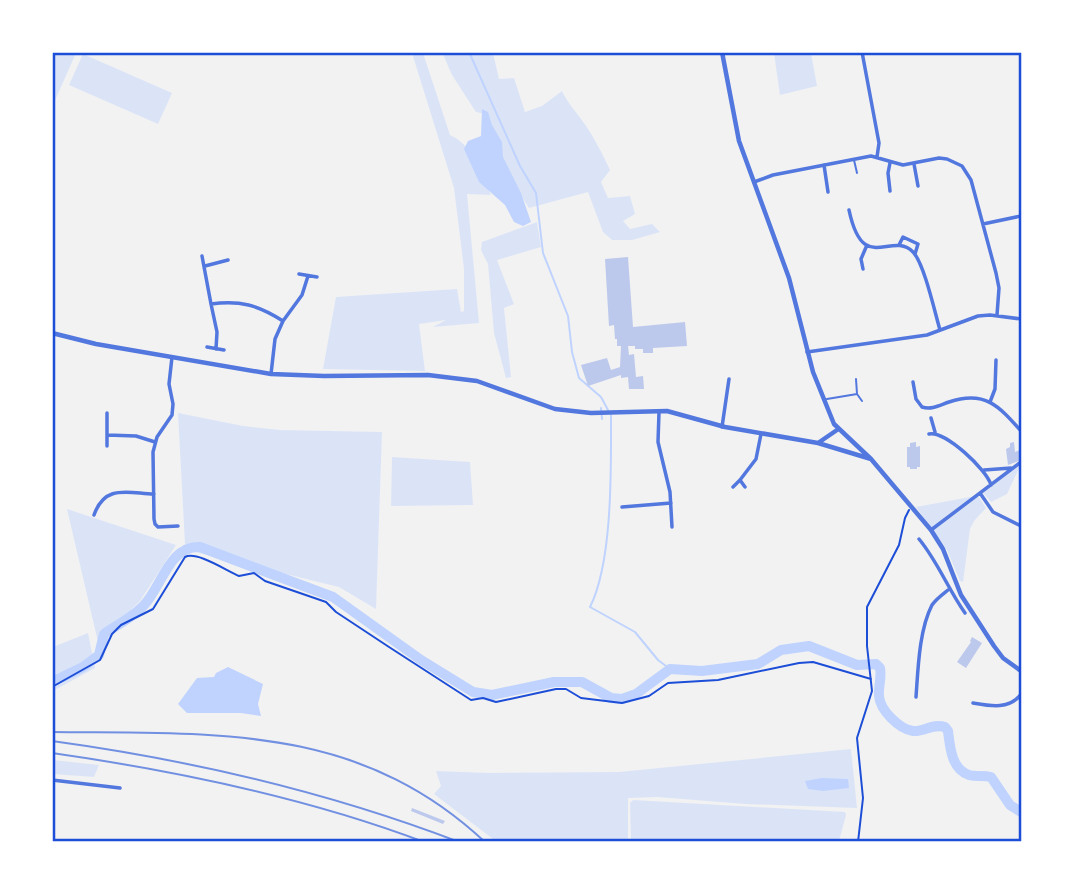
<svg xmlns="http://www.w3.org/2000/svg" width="1074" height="894" viewBox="0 0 1074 894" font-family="'Alegreya Sans',sans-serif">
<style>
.green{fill:#dbe4f7}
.water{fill:#bfd3fe}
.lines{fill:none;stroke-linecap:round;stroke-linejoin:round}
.stream{stroke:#bfd3fe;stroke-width:2}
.river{stroke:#bfd3fe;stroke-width:10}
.building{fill:#bdc9ec}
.path{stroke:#1d4ed8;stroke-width:2}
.service{stroke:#5277de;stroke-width:2}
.minor{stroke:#5277de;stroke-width:3.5}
.tertiary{stroke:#5277de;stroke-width:4.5}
.rail{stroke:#7290e2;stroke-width:2}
.neatline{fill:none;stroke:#1d4ed8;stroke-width:2.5}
</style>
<rect width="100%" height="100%" fill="#f2f2f2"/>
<path class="green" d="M53,52l23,1 -23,52 -1,-52z
M442,52l51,1 6,26 15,-1 11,34 17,-6 20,-15c5,11 12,18 19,28 12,16 21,34 29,51l-9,12 7,16 22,-2 5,18 -12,7 7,8 22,-5 8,8 -28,8h-20l-9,-8 -15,-40 -59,16 -25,-39 -19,-55 -9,-2 -24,-37z
M412,53h11l27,82c24,11 31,37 41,60l-24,-1 12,129 -46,4 13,-7 -27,4 6,47 -102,-2 13,-72 121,-8 4,23 3,-1v-42l-10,-81z
M774,53h37l6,33 -37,9z
M83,54l89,39 -14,31 -89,-39z
M537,222l4,25 -44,13 17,44 -10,4 7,69 -5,1 -12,-45 -6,-69 -7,-14 1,-8z
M178,413l65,13 37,4 102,2 -6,177 -37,-22 -152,-37 -2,-6z
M392,457l78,5 3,43 -82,1z
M1021,464l-14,30 -16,8 -8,-9z
M970,497h9l7,11 -12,13 -4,8 -7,53 -3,-1 -13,-31 -31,-43z
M67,509l109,36 -36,56 -42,41z
M88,633l7,35 -42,23v-44z
M851,749l6,59 -112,-4 -88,-7 -29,1v43l-131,1 -63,-48 7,-8 -5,-15 53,2 130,-1z
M53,760l46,5 -5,12 -41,-3z
M633,800l212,12 1,3 -7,26h-208l-1,-38z"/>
<path class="water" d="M482,109l6,3 4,13 10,17 1,15 18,36 10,29 -8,4 -9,-4 -9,-17 -26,-23 -15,-33 4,-8 13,-5z
M228,667l35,17 -5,20 3,12 -20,-3h-54l-9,-9 19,-26 17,-1 2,-4z
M822,778l26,1 1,9 -26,3 -15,-2 -3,-8z"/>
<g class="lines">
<path class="stream" d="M469,52l51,114 16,27 7,60 25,63 4,36 7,26 22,19 7,13
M601,408l1,11
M611,415c0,52 2,146 -21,192l45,25 23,28 12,9"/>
<path class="river" d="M52,682l31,-15 16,-12 5,-21c13,-9 31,-18 41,-30 17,-19 25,-59 55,-57l133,50 88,63 52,32 19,3 62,-13h28l29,16 11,1 14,-5 34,-25 32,2 56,-7 23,-14 28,-4 48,19 19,-1 4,4c2,10 -2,19 -1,28 1,14 20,33 34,35 12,1 19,-8 32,-4l3,4c2,15 3,38 21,44 7,2 14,0 22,2l19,28 11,7"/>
</g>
<path class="building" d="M628,257l5,70 52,-5 2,24 -34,2v5h-10v-4h-8v-3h-7l1,9 5,-1 2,23 7,-1 1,13h-15l-1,-12 -7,1v-3l-33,11 -7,-21 26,-7 4,12 9,-3 1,-21h-4v-7h-2l-1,-14 -5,1 -4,-67z
M916,442v5l4,-1v21h-3v2h-7v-2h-3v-20h3v-4z
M1014,442l1,10 5,-2 1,10 -13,5 -2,-16 4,-2v-4z
M972,637l10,6 -16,25 -9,-6 14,-20 -1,-1z
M412,808l33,13 -2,3 -32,-13z"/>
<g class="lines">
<path class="path" d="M52,687l48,-27 12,-26 9,-9 32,-16 32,-52c12,-6 40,13 54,19l15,-3 11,8 61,21 10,10 53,35 82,53 12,-2 13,4 60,-13h10l15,9 41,5 27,-7 19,-13 50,-3 81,-17 14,-1 58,17
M858,842l5,-44 -6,-60 15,-47 -5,-45v-39l32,-62 6,-27 4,-8"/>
<path class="service" d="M854,160l3,13
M856,379l1,15 5,7
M827,399l30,-5"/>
<path class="minor" d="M862,52l17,91 -2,14
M914,164l4,22
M824,165l4,27
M754,182l19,-7 98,-19 32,9 36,-7 8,1 15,7 9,14 25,93 3,15 -2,27
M890,191l-2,-18 2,-10
M849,210c14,66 42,20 64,42 11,11 22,61 27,78
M983,224l38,-8
M899,245l4,-8 15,7 -3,10
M202,256l9,48
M205,266l23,-6
M863,269l-2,-10 6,-14
M299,274l18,3
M283,321l19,-26 6,-19
M207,347l17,3
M216,349l1,-17 -6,-28c29,-4 47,1 72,17l-8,18 -4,35
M807,352l120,-17 51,-19 12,-1 31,4
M172,357l-3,27 4,20 -1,11 -15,22 -4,15 1,67 1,5 3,3 20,-1
M913,382l3,17 6,8c10,3 18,-2 27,-5 36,-12 50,4 72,29
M990,402l5,-13 1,-29
M659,412l-1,30 12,50 2,35
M931,418l4,14
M722,427l7,-48
M929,434c16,-4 58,36 62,51
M107,435l29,1 19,6
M107,446v-33
M984,470l27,-2
M740,480l16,-21 5,-25
M733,487l7,-7 5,7
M980,493l13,19 28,14
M622,507l49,-4
M94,515c11,-31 33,-22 60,-21
M931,530l90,-68
M919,539c19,23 29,50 46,74
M916,697c2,-27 3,-67 16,-92 4,-6 11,-11 16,-15
M973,703c17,3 37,7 48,-9
M52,780l68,8"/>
<path class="tertiary" d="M722,52l17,89 50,137 24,94 21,52 37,35 60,71 12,19 18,46 33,51 9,12 18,13
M52,333l44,11 175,30 53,2 104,-1 49,6 78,28 36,4 76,-2 58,16 93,16 53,16
M818,443l19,-13"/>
<path class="rail" d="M52,732c162,2 306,-9 433,110
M52,741c139,19 276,51 407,101
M52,753c126,18 253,44 372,89"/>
</g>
<rect width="1074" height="894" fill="none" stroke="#ffffff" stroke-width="108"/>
<rect x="54" y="54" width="966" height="786" class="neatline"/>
</svg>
